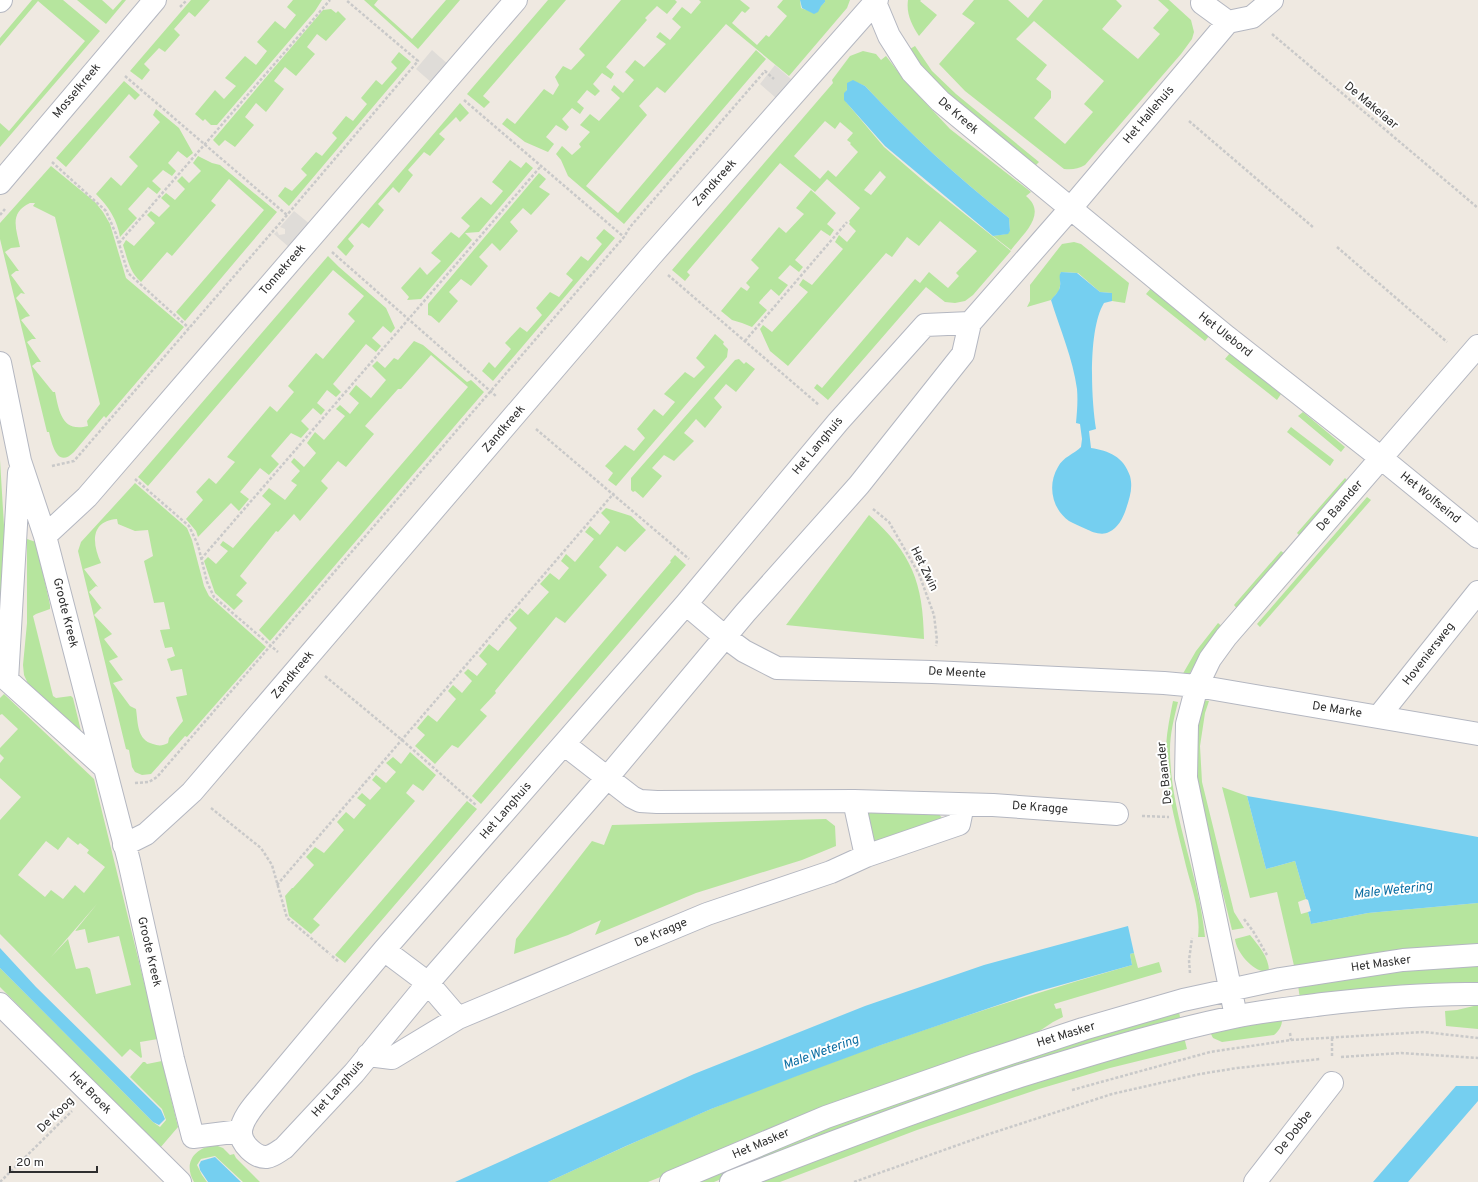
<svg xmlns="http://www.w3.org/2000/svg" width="1478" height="1182" viewBox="0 0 1478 1182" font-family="Overpass,sans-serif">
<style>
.green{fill:#b6e59e;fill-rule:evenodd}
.plaza{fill:#dfdcd8}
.water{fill:#75cff0}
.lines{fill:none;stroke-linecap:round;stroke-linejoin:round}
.minor-casing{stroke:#b4b7c1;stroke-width:24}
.path{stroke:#c9c9c9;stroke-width:2.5;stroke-dasharray:3 2;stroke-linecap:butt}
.minor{stroke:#fff;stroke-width:22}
.labels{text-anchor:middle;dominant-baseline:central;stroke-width:4;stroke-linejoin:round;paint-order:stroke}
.street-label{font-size:12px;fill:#2e2e2e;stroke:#fff}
.water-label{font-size:13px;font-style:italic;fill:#0d6fa3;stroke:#fff}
</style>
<rect width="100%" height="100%" fill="#efe9e1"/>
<path class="green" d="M32,0h31l37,31 -100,116v-24l9,8 76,-90 -47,-40 -38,45v-8z
M77,0h25l11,10 9,-10h4l-20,24z
M191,0h19l-15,17 -6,-5 -15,17 6,6 -15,17 -6,-4 -15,16 6,6 -8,10 -12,-9z
M293,0h29l-7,11 -98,114h-6l-6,-6 -2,2 -8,-7 20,-24 9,9 12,-13 -11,-8 20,-22 11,9 11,-14 -10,-9 18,-21 10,8 11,-14 -9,-8z
M364,0h14l-4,5 38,34 34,-39h14l-42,49z
M548,0h18l-83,96 7,6 -6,6 -17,-14z
M621,0h54l2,2 -10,12 -10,-8 -12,12 2,2 -41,47 8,7 -3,5 -9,-6 -9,11 7,7 -5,5 -8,-6 -10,12 7,6 -4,6 -8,-6 -10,11 7,8 -3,4 -10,-6 -10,12 8,7 -6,8 -23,-10 -23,-18 5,-6 8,6 29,-35 9,6 6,-10 -4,-8 8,-11 8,4 14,-15 -6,-6z
M699,0h41l10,8 -5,5 -3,-2 -10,12 25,22 9,-10 3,2 18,-21 -10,-9 6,-7h17l1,8c8,4 18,0 24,-6v-2h25l-3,8 -58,68 -63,-52 -61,69 -8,-6 -18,19 8,9 -61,71 32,27 138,-163 10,9 -142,165 -56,-48 -7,-16 -5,-6 6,-8 10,9 9,-8 -2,-3 11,-12 -10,-7 10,-11 9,7 21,-23 -9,-8 3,-5 9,8 11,-13 -9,-8 10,-12 9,7 22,-23 -10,-7 4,-5 10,8 11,-13 -9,-8 10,-12 9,7 10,-12z
M908,0h13l-1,1 17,14 -18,21c-7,-11 -13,-22 -11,-36z
M974,0h34l20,18 15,-18h73l6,6 -20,23 36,30 22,-25 -7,-6 16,-18 -11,-10h11l22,20 3,12 -2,7 -11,15 -96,111c-7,4 -13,5 -21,4l-99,-78 -26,-27 36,-41 -13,-9zM1034,21l70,60 -20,23 9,8 -28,32 -31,-26 17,-20v-7l-15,-12 11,-14 -31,-26z
M331,9l5,4 2,-2 8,8 -20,22 -9,-7 -10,13 8,7 -19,22 -11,-9 -11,14 10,8 -18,23 -10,-9 -11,14 9,8 -19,22 -10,-7 -6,6 -6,-6 110,-130z
M915,46l17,25 24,23 83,68 -4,4 -85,-66 -24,-26 -16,-25z
M863,51l13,3 5,6 5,-4 20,26 44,47 81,63 -5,4c22,18 -3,38 -15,54l-18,-14 13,-2 4,-3 -1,-13c-52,-41 -99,-84 -144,-132l-7,-3 -11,5 -1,14 38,45 43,37 84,67 -38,44 -8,6 -10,2 -10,-1 -19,-15 -98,113 -14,-12 3,-4 5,4 93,-109 5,4 9,-11 19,16 11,-12 -3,-3 21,-22 -37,-30 -21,25 -12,-9 -15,20 -6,-4 -98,113 -18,-15 -10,-22 3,-4 9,7 36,-40 -9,-7 4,-6 9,6 31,-36 -8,-7 4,-7 8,7 9,-11 -7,-7 1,-2 -1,-1 11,-13 -33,-29 -12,13 -35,-29 -93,109 3,3 -5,6 -13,-11 161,-187 -1,-3 18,-24zM825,121l10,8 5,-7 13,11 -6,7 4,3 -1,1 8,8 -22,25 -8,-7 -8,9 -26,-23zM880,171l6,6 -15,18 -7,-5z
M399,52l12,10 -122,144 -11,-10 7,-9 7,4 15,-16 -6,-6 15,-17 6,4 15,-18 -5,-5 14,-17 7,5 14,-17 -6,-6 15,-18 6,5 15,-17 -6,-6z
M124,81l16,14 -5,5 -6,-6 -63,73 -10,-9z
M460,103l9,10 -9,9 -4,-5 -17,17 6,5 -15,17 -6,-4 -16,18 5,5 -14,18 -6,-6 -15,17 6,6 -15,18 -7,-5 -14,16 6,7 -8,10 -9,-9z
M156,109l23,19 14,25 -6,5 -9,-7 -10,12 8,8 -4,5 -9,-6 -11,11 9,8 -4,5 -9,-7 -20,22 9,9 -17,19c-3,-17 -11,-30 -24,-43l15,-17 10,9 17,-20 -9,-9 31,-35 -7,-7z
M198,156l14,7 8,2 57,47 -92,109 -9,-9 88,-102 -35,-31 -18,22 5,4 -44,51 -5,-4 -26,30c-12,-11 -13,-22 -18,-37l3,-5 8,6 21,-23 -8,-8 4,-4 8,6 11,-11 -9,-8 5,-5 9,7 10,-11 -8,-8 5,-5 7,7 12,-12 -8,-8z
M510,160l11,8 5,-6 7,6 -54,64 -14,1 7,7 -51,59 -14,1 2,-3 -8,-9 19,-21 7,8 14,-14 -10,-8 20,-21 8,6 11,-12 -9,-8 20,-21 10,8 12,-14 -11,-9z
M51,166l44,36 8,10 7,12 16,54 58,49 -78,91 -2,-2 -30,36c-17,17 -22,-8 -25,-20h-2l-47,-193v-16zM30,203h5l-2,3 22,11 45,187 -13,17 1,5c-26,7 -29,-15 -33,-34h-2l-21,-26 5,-4h4l-14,-20 5,-3h4l-15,-19 5,-3 4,-1 -14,-18 5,-5 4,1 -14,-19 5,-4h3l-14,-19 6,-4 9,-1c-4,-19 -11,-34 10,-44z
M539,173l7,6 -7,8 11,7 -19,21 -8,-7 -13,14 8,9 -18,20 -8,-8 -13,14 9,9 -17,20 -10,-7 -12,13 9,9 -19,22 -8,-7 -3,-1v-11z
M811,190l25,23 -9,11 7,6 -4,6 -9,-6 -26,30 8,7 -4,5 -9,-7 -12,13 10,7 -9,11 -8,-7 -11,12 -1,2 8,7 -15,17 -10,-4 -10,-3 -11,-9 20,-24 6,4 3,-4 -4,-4 13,-15 -8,-8 28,-33 7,6 18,-19 -8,-6z
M604,229l11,9 -122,143 -11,-10 7,-9 6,6 16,-19 -6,-6 15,-16 7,5 15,-17 -6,-7 14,-16 9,5 14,-17 -7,-6 15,-18 7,5 14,-17 -6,-6z
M1074,242l7,2 48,39 -4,20 -13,-2v-8l-12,-1 -22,-19 -17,-1 -1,3v11l-1,5 -8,9 -24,7 3,-6v-16l32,-41z
M328,256l11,11 47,41 9,20 -4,5 -8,-7 -11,12 9,8 -5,6 -10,-8 -33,40 8,8 -5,5 -9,-7 -10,13 8,7 -4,5 -8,-7 -12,13 8,8 -8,9 -10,-5 -20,23 8,8 -10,11 -9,-7 -20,24 9,7 -10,12 -8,-8 -33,34 -2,-6 -10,-12 17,-19 -7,-8 13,-14 7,6 19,-22 -8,-5 43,-51 7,6 17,-20 -6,-6 28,-33 7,6 32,-38 -7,-7 16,-18 -31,-26 -185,216 -10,-9z
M1151,288l58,48 -4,5 -59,-47z
M715,334l9,8 -1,2 5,5 -1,8 -111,129 -8,-6 5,-7 -8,-7 20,-21 9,6 11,-13 -8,-9 17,-20 9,7 12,-14 -11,-8 21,-22 9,6 11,-11 -9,-9z
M414,341l9,4 44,37 4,-2 13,12 -214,249 -11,-11 209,-243 -37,-32 -30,34h-3l-33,37 9,8 -28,33 -8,-6 -17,20 7,7 -28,33 -6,-7 -16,18 -2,-1 -36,45 7,7 -11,12 7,6 -9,9 -19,-17 -11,-32 4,-4 8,7 12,-13 -8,-6 3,-4 10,7 38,-44 -9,-8 7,-8 16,12 12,-15 -6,-4 9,-10 -9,-9 3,-4 10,9 12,-14 -9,-10 8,-11 9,8 21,-24 -9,-7 4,-4 10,9 9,-11 -10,-9 7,-9 15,13 15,-18 -14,-14 5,-5 8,7 9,-10 4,2z
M1230,353l51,41 -4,6 -52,-41z
M739,359l5,5 2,-2 9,7 -19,23 -10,-8 -12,14 8,9 -17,21 -9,-9 -12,14 10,8 -20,20 -10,-6 -12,13 10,8 -19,22 -8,-7 -2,1 -2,-2v-12l104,-118z
M1303,412l42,35 -4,5 -43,-36z
M1291,427l43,33 -4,6 -43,-34z
M0,460l6,99 -6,105z
M1345,478l3,3 -47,56 -4,-4z
M135,483l52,45 5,12 12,46 5,10 57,51 -79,90 -2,-1 -34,38 -9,1 -7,-3 -3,-5 -3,-17 -3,-1 -48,-198 3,-9zM117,519l1,5 17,7 13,-1 5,26 -9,5 10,42 10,-1 6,27 -10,1 5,18 7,-1 3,9 -8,3 4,12 11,-2 5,26 -11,2 7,24 -14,17 -1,5c-5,3 -10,3 -15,1 -16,-4 -15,-21 -17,-35l-6,-3 -17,-23 10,-3 -14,-19 9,-4 -14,-18 8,-5 -18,-19 7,-7 2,2 -14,-18 7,-6 2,1 -14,-18 17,-6c-9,-19 -11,-42 16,-44z
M1367,497l4,3 -111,127 -3,-3z
M606,508l25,8 15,14 -21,22 -8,-6 -18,21 8,8 -42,48 -9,-6 -61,74 1,2 -16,17 7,6 -29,32 -6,-3 -17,19 -20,-18 10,-11 -8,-7 11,-13 9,7 19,-23 -8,-8 5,-6 9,8 10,-12 -8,-8 4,-4 9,7 10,-12 -8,-8 10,-12 9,7 19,-23 -8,-8 11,-12 8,7 21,-23 -9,-8 10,-11 9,7 10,-12 -8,-7 5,-7 9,8 19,-23 -9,-7 5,-6 10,9 10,-13 -9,-9z
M869,515c43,38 54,68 55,124l-138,-14z
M27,539l9,3 14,63v4l-14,5 -3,2 20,80 3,2 15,-2 2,2 8,33 -2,2 -48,-43 -7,-15 -1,-10 4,-42z
M1281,551l4,3 -47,56 -4,-5z
M675,555l11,10 -205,239 -9,-8 199,-234 -1,-1z
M1218,623l5,4 -22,26 -15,27 -5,-3 15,-26z
M4,694l90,85 64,260 -18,3 2,15 -1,1 -11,-9 -8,8 -122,-123v-114l21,-23 -21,-19v-15l4,-5 -4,-4v-6l18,-19 -16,-15 -2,1v-17zM68,837l10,8 2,-2 9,7 -2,3 18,14 -21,26 -9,-8 -12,14 -12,-9 -6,7 -27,-22 28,-34 12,9zM97,904l-22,27 10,-2 3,14 31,-7 12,49 -35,9 -6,-25 -3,-2 -11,2 -8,-30 -17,18z
M1203,700l6,1 -4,12 -5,33 2,36 32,130 10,16 -12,2 -31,-125 -5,-29 1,-50z
M1173,701l5,1c-4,16 -8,32 -8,48 0,63 29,124 35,187h-7c3,-24 -6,-48 -12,-71 -9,-39 -22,-79 -20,-120 1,-16 4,-30 7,-45z
M410,752l26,23 -13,16 -10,-7 -7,9 9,8 -102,118 7,6 -9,9 -22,-18 -4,-20 7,-8h1l21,-23 -8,-8 9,-10 9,6 20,-23 -7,-8 9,-10 8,7 12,-14 -9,-7 5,-5 8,7 11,-12 -9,-8 4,-5 10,8 10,-11 -10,-9 7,-6 8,7z
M1222,787l25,9 19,73 29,-8 11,38 -8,3 3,12 7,-2 3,12 57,-11 110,-10v44l-183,23 -18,-78 -27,6z
M467,801l10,8 -132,154 -10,-8z
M868,813h70l4,5 -2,5 -66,23z
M826,819l9,7 1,20 -34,14 -106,33 -101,42 6,-15 -33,15 -54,19 2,-15 76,-98 12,4 8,-20z
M1250,935c8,10 19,22 19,36 -14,4 -33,-19 -34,-32z
M1134,953l4,15 21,-6 3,10 -108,32 2,5 5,-1 2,9 -10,5 -27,18 -211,75 -167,67h-100c54,-25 108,-50 163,-73 137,-56 279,-103 421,-144l-2,-11z
M1478,962v22l-178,15 -2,-14 51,-10z
M0,968l153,154 7,5 6,-7 -4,-11 -32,-32 13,-15h2l2,2 15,-3 16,66 -18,21 -160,-161z
M1478,1005v24l-32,-3 -1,-15 12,-1z
M1179,1012l2,10 -416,139 -51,21h-29l286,-108z
M1282,1020c0,6 -3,11 -8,15l-52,7 -9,-4 -3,-6z
M1184,1037l3,12 -77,19 -71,21 -122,41 -137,52h-27l272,-100z
M215,1145l8,3 7,7 4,-1 2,4 24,24h-17l-28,-26 -14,3 -4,6 5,10 5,7h-13c-11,-19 0,-34 21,-37z"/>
<path class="plaza" d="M432,50l17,15 -17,18 -16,-14z
M775,65l16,14 -15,19 -16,-14z
M294,211l17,14 -21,23 -16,-14 3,-3 2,4 6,-1v-5l-5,-2z"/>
<path class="water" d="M800,0h25v2l-4,4 -3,6 -4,2 -12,-6z
M853,80l12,6c45,48 92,91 144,132l1,13 -2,3 -15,2 -108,-90 -41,-46v-7l3,-3v-7z
M1061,272l16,1 23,19 12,1v8l-8,2c-16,26 -13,95 -8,126l-7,2 2,17c18,3 32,8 39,28 3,12 0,21 -4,33 -3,9 -8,19 -17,23 -7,4 -17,0 -23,-3 -6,-3 -12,-5 -17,-8 -17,-12 -22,-36 -11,-54 5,-10 16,-13 23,-20l1,-8 -2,-15 -4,-1c1,-11 2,-22 1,-34 -4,-30 -17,-60 -26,-89 3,-4 9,-9 9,-14 1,-6 -2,-9 1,-14z
M1247,796l89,15 142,26v66l-110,10 -57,11 -3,-12 3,-1 -3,-11 -2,-1 -11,-38 -29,8z
M1128,926l6,27 -4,1 2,11 -96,27 -155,53 -84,31 -86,33 -85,37 -78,36h-93l239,-108 171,-68 119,-41z
M0,948l36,39 125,123 4,9 -6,6 -6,-3 -153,-154z
M1456,1086h22v15l-70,81h-35z
M215,1157l26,25h-33l-8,-12 -1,-5 2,-4z"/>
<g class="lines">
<defs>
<path id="minor" d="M874,0l15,36 23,36 28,29 287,236 154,121 97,79
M1205,0l-3,3 26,19
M0,1l1,-1
M0,183l155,-183
M970,323l-7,31 -104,131 -114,128 -138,165 -179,205 -74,90 -70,75c-5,3 -11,8 -17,9 -11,1 -27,-13 -26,-26 1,-14 16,-29 24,-39l119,-142 302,-346 152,-182 87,-97z
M970,323l100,-114 158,-187 24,-5 20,-17
M0,363l20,98 25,75 84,325 44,198 20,78 48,-6
M19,473l-12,207 97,87
M45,536l42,-39 429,-497
M686,604l39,33 19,14 33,17 155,4 232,11 33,3 281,48
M1379,716l99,-124
M854,801l139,4 124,9
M124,845l22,-11 46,-42 458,-535 227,-257
M866,856l93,-32 4,-19
M384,950l44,33 30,35
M0,1004l180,178
M1236,1016l-50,-238 1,-54 10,-38 13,-27 16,-22 252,-291
M368,1055l24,3 66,-40 249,-104 124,-42 35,-16 -12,-55 -197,1 -17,-1 -8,-4 -67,-52
M671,1182l155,-65 148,-52 109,-36 100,-29 97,-21 123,-19 75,-5
M731,1182c96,-38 192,-74 289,-106 71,-22 142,-44 214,-59 29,-6 59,-9 89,-13 51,-6 103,-11 155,-10
M1255,1182l77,-99"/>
</defs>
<use href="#minor" class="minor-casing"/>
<path class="path" d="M180,7l7,-7
M1272,34l206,174
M125,76l162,139
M464,100l160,137
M1189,121l125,107
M52,162l54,49 10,23 12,39 61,55
M0,215l5,-6
M119,243l211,-243
M1337,247l110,95
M332,252l165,145
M668,275l151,130
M745,341l102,-119
M536,429l153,130
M52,466l22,-5 213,-246 131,-154 -72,-61
M135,479l54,47 9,19 9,37 7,15 64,55
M873,509l16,13 30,52 15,41 3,25 -1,6
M201,559l340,-393
M325,676l77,64 74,65
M135,783l14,-1 8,-5 467,-540 6,-10 135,-156 9,8
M211,808l50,40 11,17 15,53 43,36
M1142,816l27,1
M277,885l337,-392
M1244,919l9,12 14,24
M332,956l7,6
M1190,973l-1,-13 3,-22
M1290,1033l1,7
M1332,1038v19
M1341,1057l60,-4 77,5
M1072,1090l138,-38 81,-12 133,-8 54,6
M0,1182l72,-71
M854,1182l132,-47 126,-41 88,-20 37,-6 83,-9"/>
<use href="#minor" class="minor"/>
</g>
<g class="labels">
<g class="street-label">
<text transform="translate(77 91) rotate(-50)">Mosselkreek</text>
<text transform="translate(1371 106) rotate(40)">De Makelaar</text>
<text transform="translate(1149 115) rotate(-50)">Het Hallehuis</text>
<text transform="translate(958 116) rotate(41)">De Kreek</text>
<text transform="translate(715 183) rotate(-48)">Zandkreek</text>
<text transform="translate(283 270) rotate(-49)">Tonnekreek</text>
<text transform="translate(1225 335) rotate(38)">Het Ulebord</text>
<text transform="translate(504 429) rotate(-49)">Zandkreek</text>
<text transform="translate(818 446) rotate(-50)">Het Langhuis</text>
<text transform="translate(1430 498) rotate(39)">Het Wolfseind</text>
<text transform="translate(1340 506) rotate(-49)">De Baander</text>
<text transform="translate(924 569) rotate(64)">Het Zwin</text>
<text transform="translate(65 613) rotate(76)">Groote Kreek</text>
<text transform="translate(1429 654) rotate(-52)">Hoveniersweg</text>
<text transform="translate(957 673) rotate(3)">De Meente</text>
<text transform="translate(293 675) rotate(-50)">Zandkreek</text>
<text transform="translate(1337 710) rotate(9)">De Marke</text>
<text transform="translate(1165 773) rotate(-96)">De Baander</text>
<text transform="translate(1040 808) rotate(4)">De Kragge</text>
<text transform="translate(506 811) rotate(-49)">Het Langhuis</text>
<text transform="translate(661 933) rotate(-23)">De Kragge</text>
<text transform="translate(149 952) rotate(77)">Groote Kreek</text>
<text transform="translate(1381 964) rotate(-8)">Het Masker</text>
<text transform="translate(1066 1035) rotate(-17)">Het Masker</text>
<text transform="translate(338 1089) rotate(-48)">Het Langhuis</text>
<text transform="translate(90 1093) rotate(45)">Het Broek</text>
<text transform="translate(56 1115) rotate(-44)">De Koog</text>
<text transform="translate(1294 1133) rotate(-52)">De Dobbe</text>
<text transform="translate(761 1144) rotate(-23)">Het Masker</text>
</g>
<g class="water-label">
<text transform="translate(1393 891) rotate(-6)">Male Wetering</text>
<text transform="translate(821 1053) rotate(-20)">Male Wetering</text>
</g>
</g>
<path d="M10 1166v6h87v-6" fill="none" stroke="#2e2e2e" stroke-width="2"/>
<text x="16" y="1166" font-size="12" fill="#2e2e2e" stroke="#ffffff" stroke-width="3" paint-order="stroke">20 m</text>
</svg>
